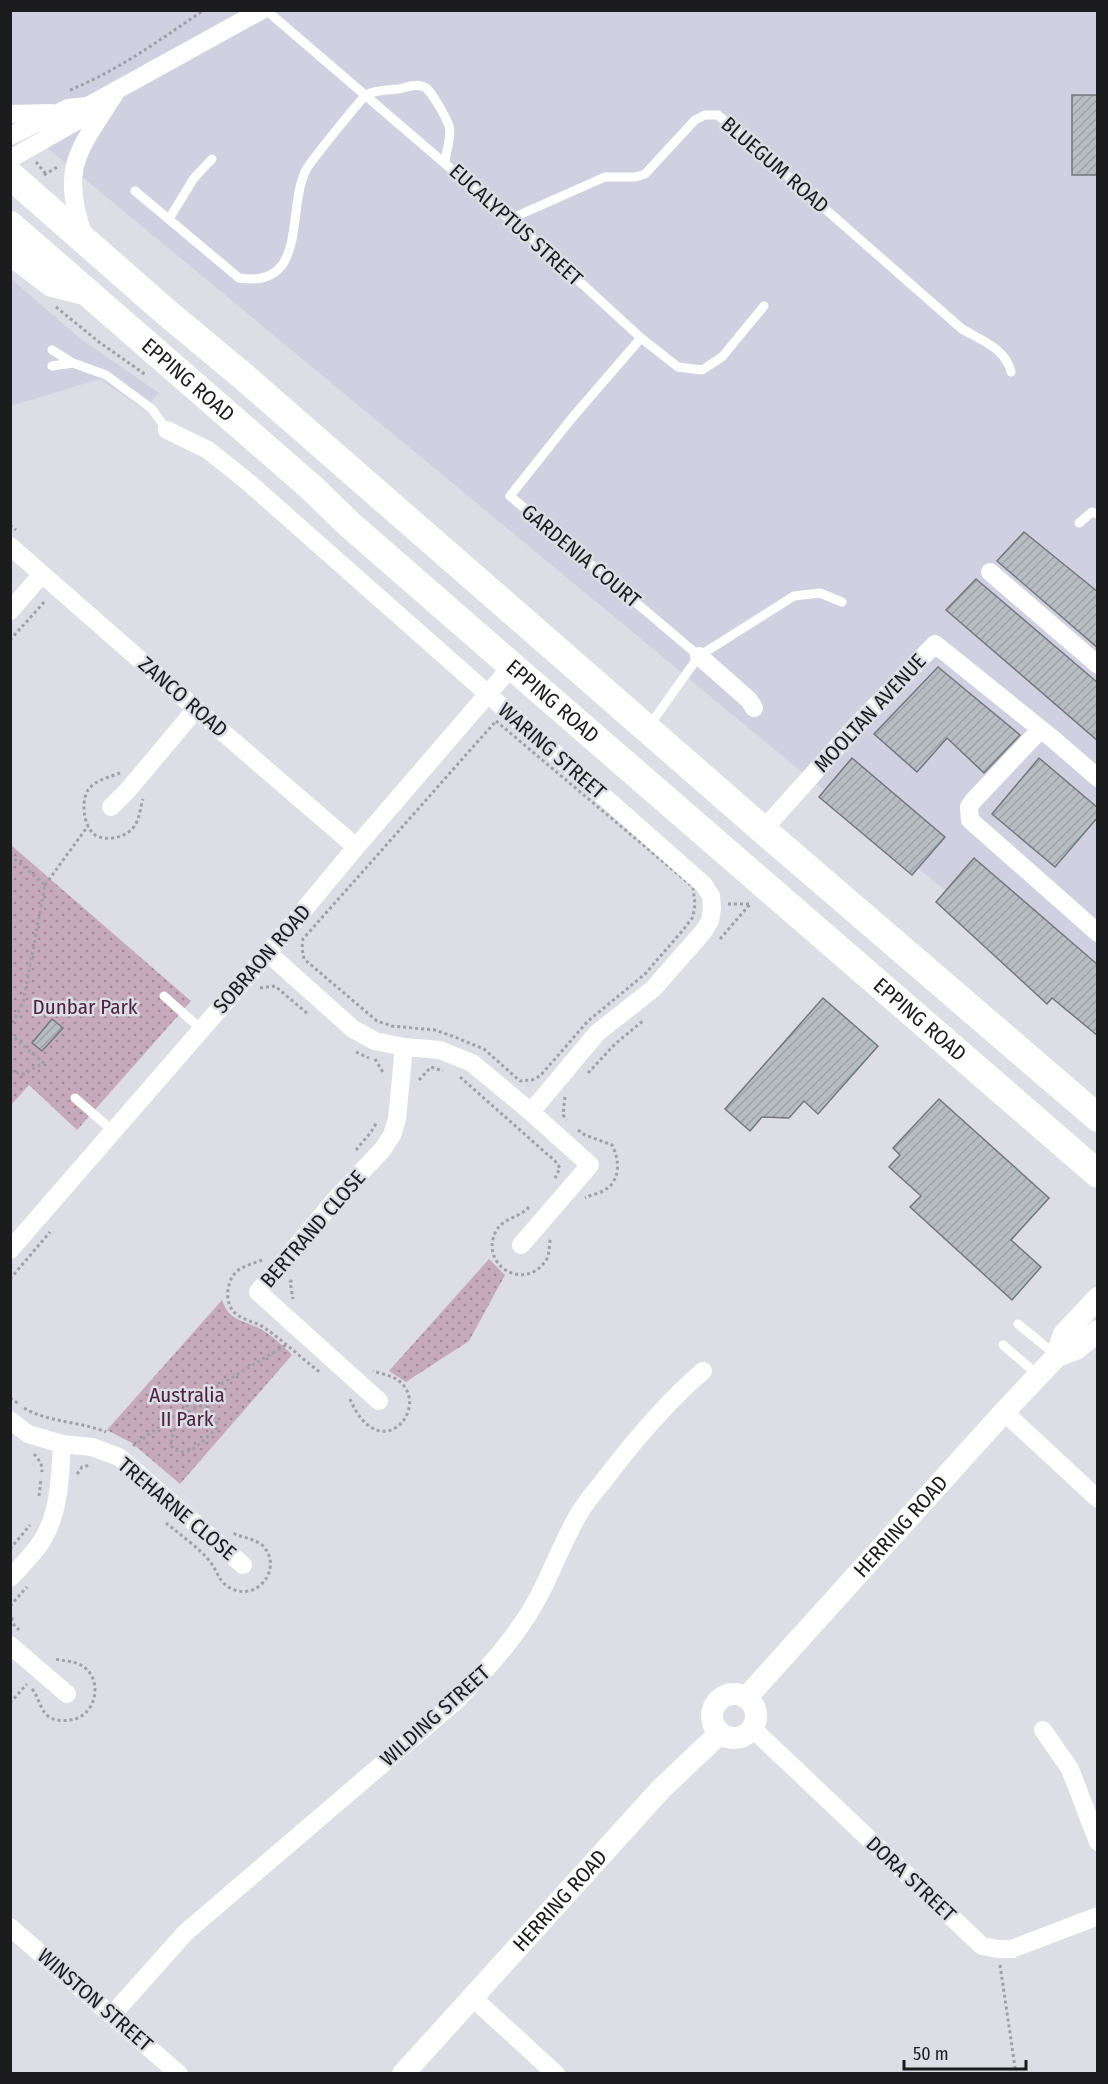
<svg xmlns="http://www.w3.org/2000/svg" width="1108" height="2084" viewBox="0 0 1108 2084" font-family="'Fira Sans Condensed',sans-serif">
<style>
.built{fill:#d1d0e0}
.park{fill:url(#park-dots)}
.building{fill:url(#building-hatch);stroke:#73777e;stroke-width:1.5}
.lines{fill:none;stroke-linecap:round;stroke-linejoin:round}
.path{stroke:#a0a0a7;stroke-width:3;stroke-dasharray:3 3;stroke-linecap:butt}
.service{stroke:#fff;stroke-width:9}
.minor{stroke:#fff;stroke-width:18}
.tertiary{stroke:#fff;stroke-width:22}
.secondary{stroke:#fff;stroke-width:26}
.primary{stroke:#fff;stroke-width:28}
.labels{text-anchor:middle;dominant-baseline:central;stroke-width:5;stroke-linejoin:round;paint-order:stroke}
.street-label{font-size:21px;fill:#1c1c1f;stroke:#dddde6}
.park-label{font-size:21px;fill:#4c2441;stroke:#dddde6}
</style>
<defs>
<pattern id="park-dots" width="8" height="8" patternUnits="userSpaceOnUse" patternTransform="scale(1.5)"><rect width="8" height="8" fill="#c6aabc"/><path d="M2 2h.1M6 6h.1" fill="none" stroke="#a08a98" stroke-width="1.8" stroke-linecap="round"/></pattern>
<pattern id="building-hatch" width="6" height="6" patternUnits="userSpaceOnUse" patternTransform="scale(1.5)"><rect width="6" height="6" fill="#b8bdc4"/><path d="M-1 1l2-2M0 6l6-6M5 7l2-2" fill="none" stroke="#9ea2a8"/></pattern>
</defs>
<rect width="100%" height="100%" fill="#dddde6"/>
<path class="built" d="M10,11h1087v1005l-1086,-898z
M10,278l72,62 77,53 -15,17 -44,-31 -89,27z"/>
<path class="park" d="M11,845l180,156 -114,129 -48,-45 -18,20z
M489,1259l16,16 -36,66 -63,41 -17,-11z
M222,1300c8,23 22,19 40,30 11,6 21,16 30,25l-112,129 -48,-41 -25,-13z"/>
<path class="building" d="M1072,95h26v80h-26z
M1024,532l74,60v56l-101,-87z
M976,579l122,104v58l-152,-131z
M938,667l82,68 -36,38 -37,-35 -30,34 -43,-38z
M852,758l93,79 -33,38 -93,-78z
M1039,758l59,50v9l-43,50 -63,-53z
M974,858l124,107v71l-46,-38 -5,6 -111,-102z
M823,998l55,48 -60,68 -14,-13 -15,17 -27,-1 -12,14 -25,-22z
M52,1019l11,9 -21,23 -10,-8z
M939,1099l110,99 -38,42 30,27 -29,33 -102,-93 11,-11 -32,-29 11,-12 -7,-7z"/>
<g class="lines">
<path class="path" d="M70,90c49,-20 91,-51 134,-80
M36,162l10,12
M44,175l15,-9
M56,307l43,35 47,33
M10,525l6,5
M10,640l36,-40
M496,721l197,166 2,17 -2,13 -10,13 -38,44 -57,47 -48,55 -8,4 -12,1 -36,-32 -29,-12 -20,-7 -43,-4 -15,-5 -73,-62 -2,-11 1,-9z
M120,773c-10,4 -25,7 -32,17 -7,11 -5,35 6,44 10,8 30,4 38,-5 8,-8 8,-21 11,-30
M10,855l35,30 -22,118 -13,24
M45,885l43,-59
M728,904h22
M720,939l31,-36
M260,988l15,-2 33,28
M10,1034l36,31
M356,1052l13,6
M375,1059l9,15
M10,1071l14,3 19,-11
M588,1073l27,-29 29,-24
M460,1077l95,84 5,7 -5,10
M419,1080l12,-13 12,4
M565,1097l-2,18 4,5
M578,1130l7,5 27,10c8,15 9,37 -9,46 -6,3 -13,4 -18,7
M356,1150l15,-18 6,-10
M529,1207c-10,11 -26,11 -33,24 -17,33 26,60 48,32 7,-8 4,-17 7,-26
M262,1260c-7,3 -15,5 -22,9 -14,8 -17,35 -4,45 9,7 21,8 30,15 19,13 36,30 55,44
M10,1279l40,-47
M292,1280l-2,2 3,17
M201,1396c6,14 16,14 16,32 -13,11 -30,35 -46,18 0,-20 15,-37 34,-41
M10,1398l9,6
M350,1399c30,70 82,8 49,-18 -7,-6 -18,-7 -26,-10
M24,1408c26,15 55,13 82,24
M133,1446l68,-50 85,-51
M34,1454l7,9 1,9
M77,1474l5,-7 9,-2
M39,1496l2,-18
M166,1523c12,10 37,28 45,40 7,9 7,18 19,25 29,15 54,-22 32,-43 -9,-7 -19,-7 -29,-12
M10,1549l20,-24
M10,1606l17,-19
M10,1612l4,13 5,5
M32,1689c7,8 7,19 16,27 6,5 15,5 22,4 29,-3 35,-48 6,-57 -7,-2 -15,-3 -23,-4
M10,1703l17,-19
M1000,1965l16,109"/>
<path class="service" d="M266,10l276,237 99,91 37,29 24,3 20,-13 42,-51
M135,191l104,87c70,11 47,-69 67,-108 3,-7 56,-72 60,-75 8,-5 23,-5 32,-6 10,-2 23,-7 30,1 6,6 19,29 21,36 3,9 -3,26 -4,36
M169,219l25,-41 18,-19
M510,219l95,-42h30l10,-3 50,-54 10,-5h13l244,214c19,11 44,20 49,43
M641,338l-69,80 -62,78 189,160
M52,350l21,13 33,12 46,34 15,21
M52,366l21,-3
M1079,523l13,-11 6,2
M649,726l50,-70 95,-60 26,-3 22,9
M164,996l37,33
M75,1098l38,33
M1018,1324l39,32
M1003,1345l35,30"/>
<path class="minor" d="M10,114l41,-1
M10,136l58,-28 20,-2 174,-96
M10,159l67,-38 11,-15
M84,237c-25,-71 -5,-87 32,-145
M167,430l41,20 40,32 456,403 7,11 1,12 -2,13 -7,11 -50,57 -56,44 -66,79
M10,546l186,163 160,138
M990,572l108,93
M10,611l32,-37
M699,656l50,44 5,8
M1040,730l-67,71 -4,6 1,13 128,113
M111,807l17,-17 68,-81
M763,830l93,-104 79,-82 118,95 45,39
M268,953l85,76 22,12 29,6 36,3 32,13 59,49 59,53 -69,80
M10,1250l258,-297 88,-106 156,-181
M379,1401l-121,-109 76,-91 49,-52 9,-14 5,-16 7,-72
M1004,1412l94,87
M10,1420l18,14 34,10 30,3 27,10 124,108
M10,1578c11,-12 25,-25 33,-39 17,-28 17,-64 19,-95
M10,1645l57,49
M752,1728l230,218 16,3h14l86,-33
M1043,1730l27,39 28,73
M10,1927l169,147
M473,1998l83,76
M112,2015l73,-82 271,-232c34,-35 67,-71 88,-115 12,-25 22,-51 36,-74 8,-13 19,-25 28,-37 29,-38 59,-73 95,-104"/>
<g class="tertiary">
<path d="M1057,1356l19,-7 22,-18"/>
<circle cx="734" cy="1716" r="22"/>
<path id="s1" d="M746,1698l258,-286 53,-56 7,-22 34,-36"/>
<path id="s2" d="M403,2074l258,-285 59,-56"/>
</g>
<path class="secondary" d="M10,252l42,32 36,9"/>
<g class="primary">
<path d="M10,175l156,137 78,65 519,453 335,288"/>
<path id="s3" d="M10,225l302,263 37,36 163,142 586,508"/>
</g>
</g>
<g class="labels">
<g class="street-label">
<text transform="translate(775 165) rotate(41)">BLUEGUM ROAD</text>
<text transform="translate(516 225) rotate(42)">EUCALYPTUS STREET</text>
<text stroke="none"><textPath href="#s3" startOffset="236">EPPING ROAD</textPath></text>
<text transform="translate(581 556) rotate(40)">GARDENIA COURT</text>
<text transform="translate(183 697) rotate(41)">ZANCO ROAD</text>
<text stroke="none"><textPath href="#s3" startOffset="722">EPPING ROAD</textPath></text>
<text transform="translate(870 713) rotate(-47)">MOOLTAN AVENUE</text>
<text transform="translate(552 751) rotate(41)">WARING STREET</text>
<text transform="translate(262 959) rotate(-49)">SOBRAON ROAD</text>
<text stroke="none"><textPath href="#s3" startOffset="1208">EPPING ROAD</textPath></text>
<text transform="translate(313 1229) rotate(-49)">BERTRAND CLOSE</text>
<text transform="translate(177 1509) rotate(40)">TREHARNE CLOSE</text>
<text stroke="none"><textPath href="#s1" startOffset="231">HERRING ROAD</textPath></text>
<text transform="translate(435 1716) rotate(-42)">WILDING STREET</text>
<text transform="translate(911 1879) rotate(43)">DORA STREET</text>
<text stroke="none"><textPath href="#s2" startOffset="234">HERRING ROAD</textPath></text>
<text transform="translate(95 2000) rotate(41)">WINSTON STREET</text>
</g>
<g class="park-label">
<text x="85" y="1007">Dunbar Park</text>
<text x="187" y="1395">Australia<tspan x="187" dy="24">II Park</tspan></text>
</g>
</g>
<rect width="1108" height="2084" fill="none" stroke="#1c1c1f" stroke-width="24"/>
<path d="M904 2060v9h122v-9" fill="none" stroke="#1c1c1f" stroke-width="3"/>
<text x="913" y="2060" font-size="18" fill="#1c1c1f" stroke="#dddde6" stroke-width="4.5" paint-order="stroke">50 m</text>
</svg>
